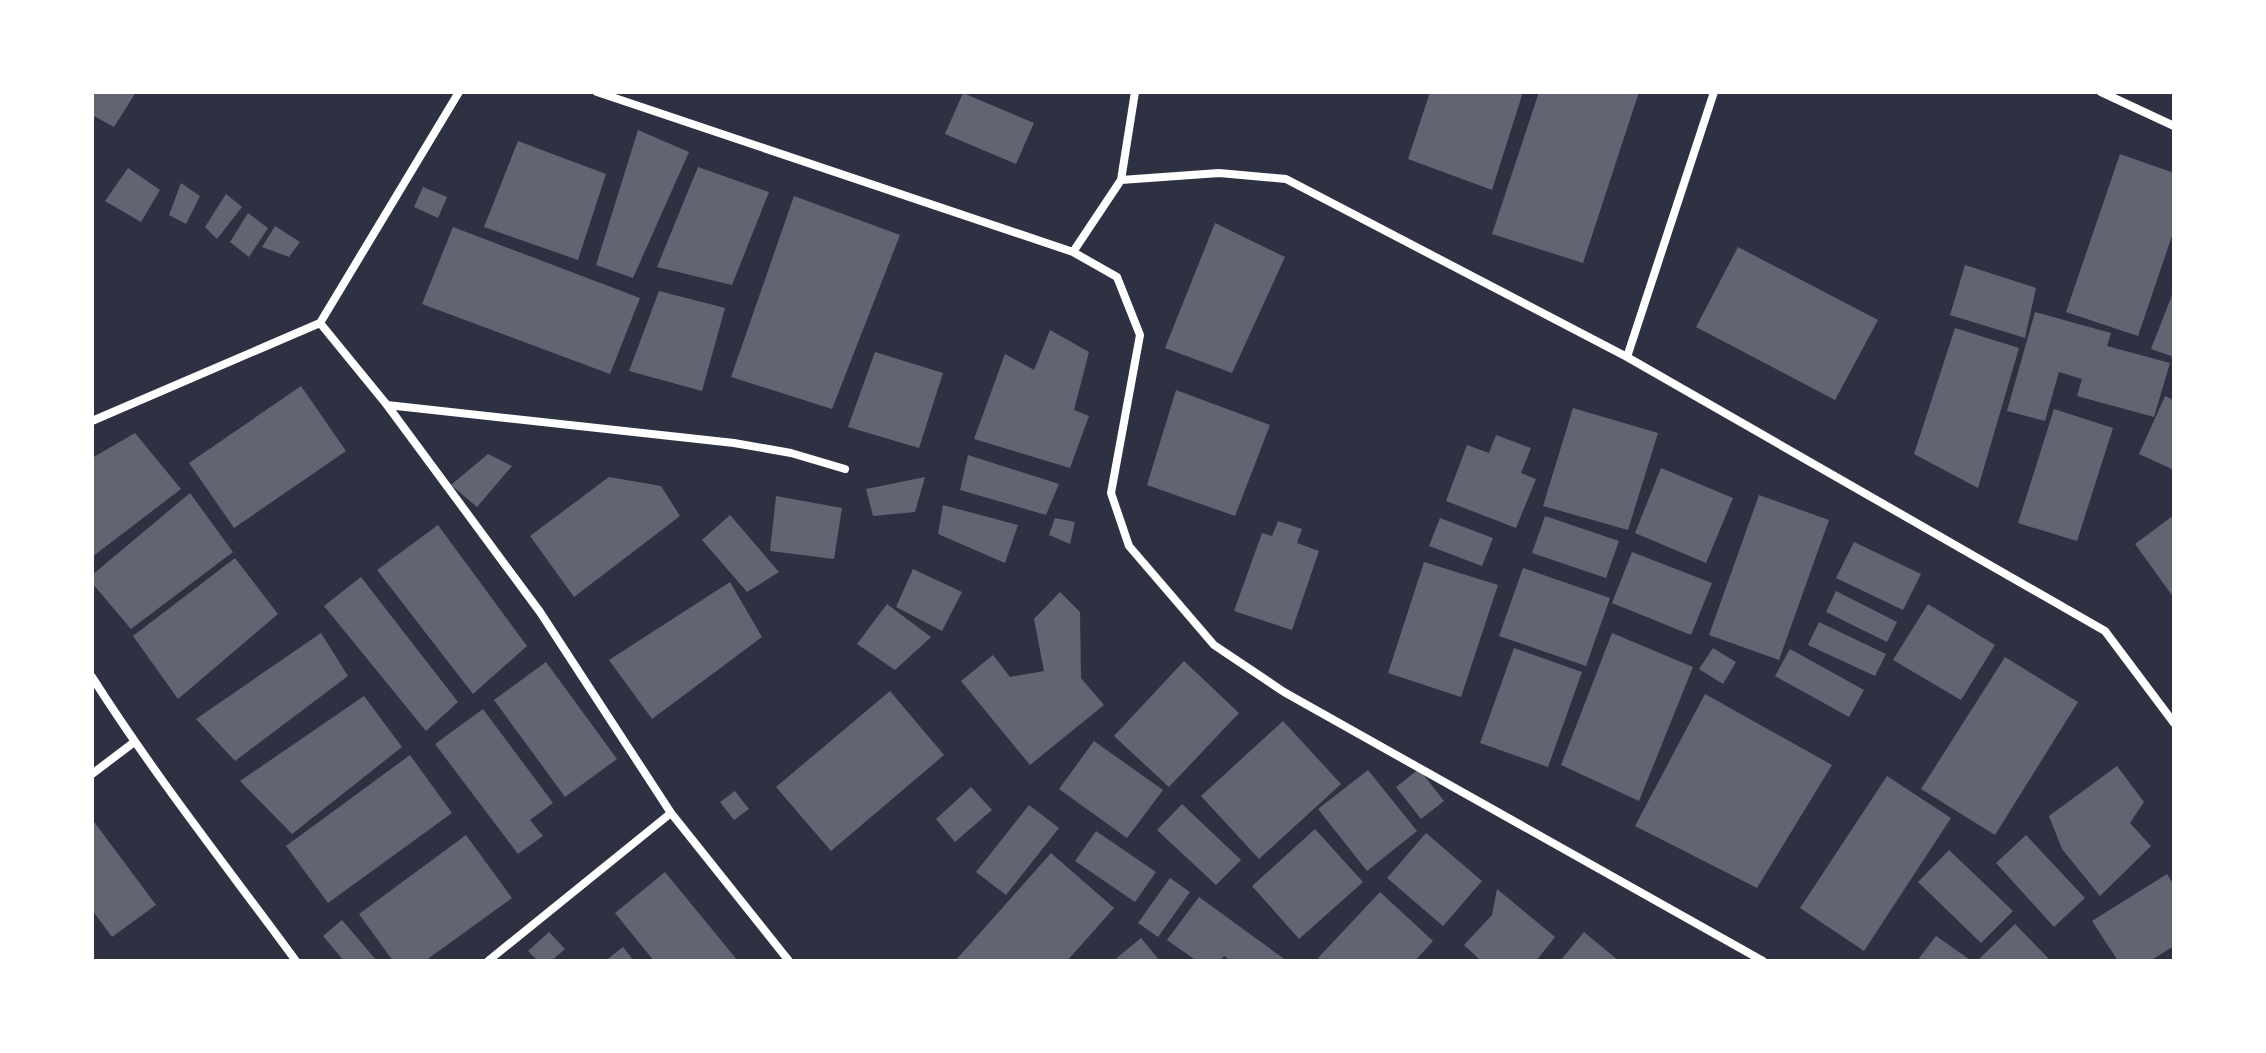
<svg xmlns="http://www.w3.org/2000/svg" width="2266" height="1053" viewBox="0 0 2266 1053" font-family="'Public Sans',sans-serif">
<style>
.building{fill:#626471}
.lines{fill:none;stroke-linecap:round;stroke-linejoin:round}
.minor{stroke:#fff;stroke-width:8}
</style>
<rect width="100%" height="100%" fill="#2d3142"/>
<path class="building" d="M92,92h44l-22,35 -22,-12z
M1430,92h93l-31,98 -84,-31z
M1539,92h100l-56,171 -91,-29z
M963,93l71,30 -18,41 -71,-30z
M638,130l51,22 -56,126 -37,-13z
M518,141l88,33 -28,86 -94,-33z
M2120,154l54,19v57l-36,106 -72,-24z
M698,167l71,25 -37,93 -75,-18z
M128,168l32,22 -19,32 -36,-21z
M181,183l19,13 -14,28 -17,-9z
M423,187l24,10 -9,21 -24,-11z
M226,194l16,13 -25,32 -12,-12z
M794,196l106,39 -68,174 -101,-32z
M248,213l20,15 -19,29 -19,-15z
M1215,223l70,34 -53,116 -67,-25z
M275,226l25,16 -11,15 -27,-10z
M453,227l187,71 -30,76 -188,-70z
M1738,247l140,73 -43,80 -139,-73z
M1965,265l71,23 -11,50 -75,-23z
M2174,290v67l-23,-8z
M659,291l66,17 -23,83 -73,-20z
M2035,312l76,21 -4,13 63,17 -16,54 -77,-21 5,-17 -23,-7 -14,49 -38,-10z
M1955,328l64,20 -41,140 -64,-34z
M1050,330l39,22 -15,58 15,6 -19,52 -96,-29 31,-85 29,16z
M875,352l68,21 -24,75 -71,-21z
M301,386l45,65 -112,77 -45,-65z
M1176,390l94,35 -35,91 -88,-31z
M2165,396l9,4v70l-35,-16z
M1573,408l85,25 -30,97 -85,-24z
M2054,409l59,19 -36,113 -59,-18z
M135,433l46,56 -89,68v-99z
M1496,435l35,13 -10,25 15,6 -20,49 -70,-27 21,-56 22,8z
M488,454l24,12 -35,41 -26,-22z
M968,455l91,29 -13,31 -86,-25z
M1661,468l72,30 -27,65 -71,-30z
M609,477l52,9 19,30 -106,81 -44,-61z
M925,477l-10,35 -42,4 -7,-27z
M190,493l43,59 -102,77 -39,-46v-8z
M1759,495l70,25 -50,140 -70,-25z
M776,496l66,12 -8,51 -64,-8z
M943,505l75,20 -13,38 -67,-29z
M730,515l49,57 -32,20 -45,-52z
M2174,515v83l-39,-54z
M1545,516l74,25 -13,37 -74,-25z
M1055,518l20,4 -5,22 -21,-9z
M1440,518l53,20 -11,28 -53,-20z
M1278,521l24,8 -5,14 22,8 -27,79 -58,-19 28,-78 10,3z
M438,525l89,121 -54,48 -96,-124z
M1854,542l67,32 -18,36 -67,-32z
M1632,552l80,31 -21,52 -79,-32z
M235,558l43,56 -100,85 -45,-63z
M1424,562l74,23 -37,112 -73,-24z
M1523,568l87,30 -24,68 -87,-30z
M913,569l49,23 -20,39 -46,-24z
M361,577l97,125 -32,29 -102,-125z
M730,582l32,55 -110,82 -43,-59z
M1836,591l61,31 -10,20 -61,-30z
M1060,592l20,20 1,66 23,27 -74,60 -69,-84 32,-26 17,22 34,-6 -10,-52z
M887,604l44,33 -36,33 -38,-26z
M1928,604l67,41 -34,55 -68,-40z
M1819,622l67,32 -11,22 -67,-31z
M321,633l27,43 -113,85 -39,-42z
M1612,633l81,34 -54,134 -78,-36z
M1514,648l68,24 -34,95 -68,-24z
M1713,648l23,14 -13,22 -24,-15z
M1790,649l74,41 -15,27 -74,-41z
M2005,657l73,45 -83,133 -74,-46z
M1184,661l55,52 -70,74 -55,-51z
M546,662l71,97 -52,38 -71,-97z
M890,691l54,64 -113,96 -55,-64z
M1705,694l127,71 -75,123 -122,-62z
M364,696l38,51 -110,87 -52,-53z
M483,709l70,94 -23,17 13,16 -25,18 -83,-110z
M1283,721l58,63 -82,75 -58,-63z
M1094,741l69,49 -36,48 -68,-49z
M410,755l42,58 -124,90 -42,-57z
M2117,766l27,36 -14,21 21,23 -51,50 -38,-47 -13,-33z
M1419,769l25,32 -23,18 -25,-32z
M1368,770l49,61 -50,40 -49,-62z
M1887,776l64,42 -87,133 -64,-43z
M971,787l21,23 -37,32 -19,-23z
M735,791l14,18 -15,11 -14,-18z
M1182,804l59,56 -25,25 -59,-55z
M1029,805l30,23 -53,67 -30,-23z
M92,819l64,86 -44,32 -20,-27z
M1315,829l48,53 -64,57 -47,-53z
M1096,831l60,41 -21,30 -60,-41z
M1426,833l56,48 -39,45 -56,-48z
M466,835l46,63 -87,63h-32l-34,-47z
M2026,835l59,63 -31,29 -58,-64z
M1949,850l64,61 -32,32 -63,-61z
M1051,853l63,55 -47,53h-112z
M665,872l73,89h-84l-39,-48z
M2167,874l7,12v60l-24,15h-32l-26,-40z
M1170,878l20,14 -32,45 -20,-14z
M1497,889l58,48 -19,24h-55l-17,-16 28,-30z
M1380,892l53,49 -18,20h-94l-3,-3z
M1199,897l88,64h-56l-7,-5 -4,5h-23l-30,-21z
M342,920l35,41h-33l-21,-25z
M2015,924l36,37h-74z
M549,932l16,17 -14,12h-13l-10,-10z
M1584,932l35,29h-59z
M1936,936l33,23 -1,2h-51z
M1141,938l19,23h-47z
M623,947l11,14h-29z"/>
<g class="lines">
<path class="minor" d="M597,92l476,160 44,25 23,58 -29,158 18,53 85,99 70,47 479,269
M2101,92l73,34
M1121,180l98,-7 67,6 341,178 478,274 69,92
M1073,252l48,-72 14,-88
M320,323l67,82 153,207 131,201 118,148
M1627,357l87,-265
M387,405l347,38 57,10 54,16
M92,421l228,-98 139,-231
M92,677c63,99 135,190 204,284
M92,774l41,-31
M488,961l183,-148"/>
</g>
<rect width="2266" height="1053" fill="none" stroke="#ffffff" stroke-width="188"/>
</svg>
